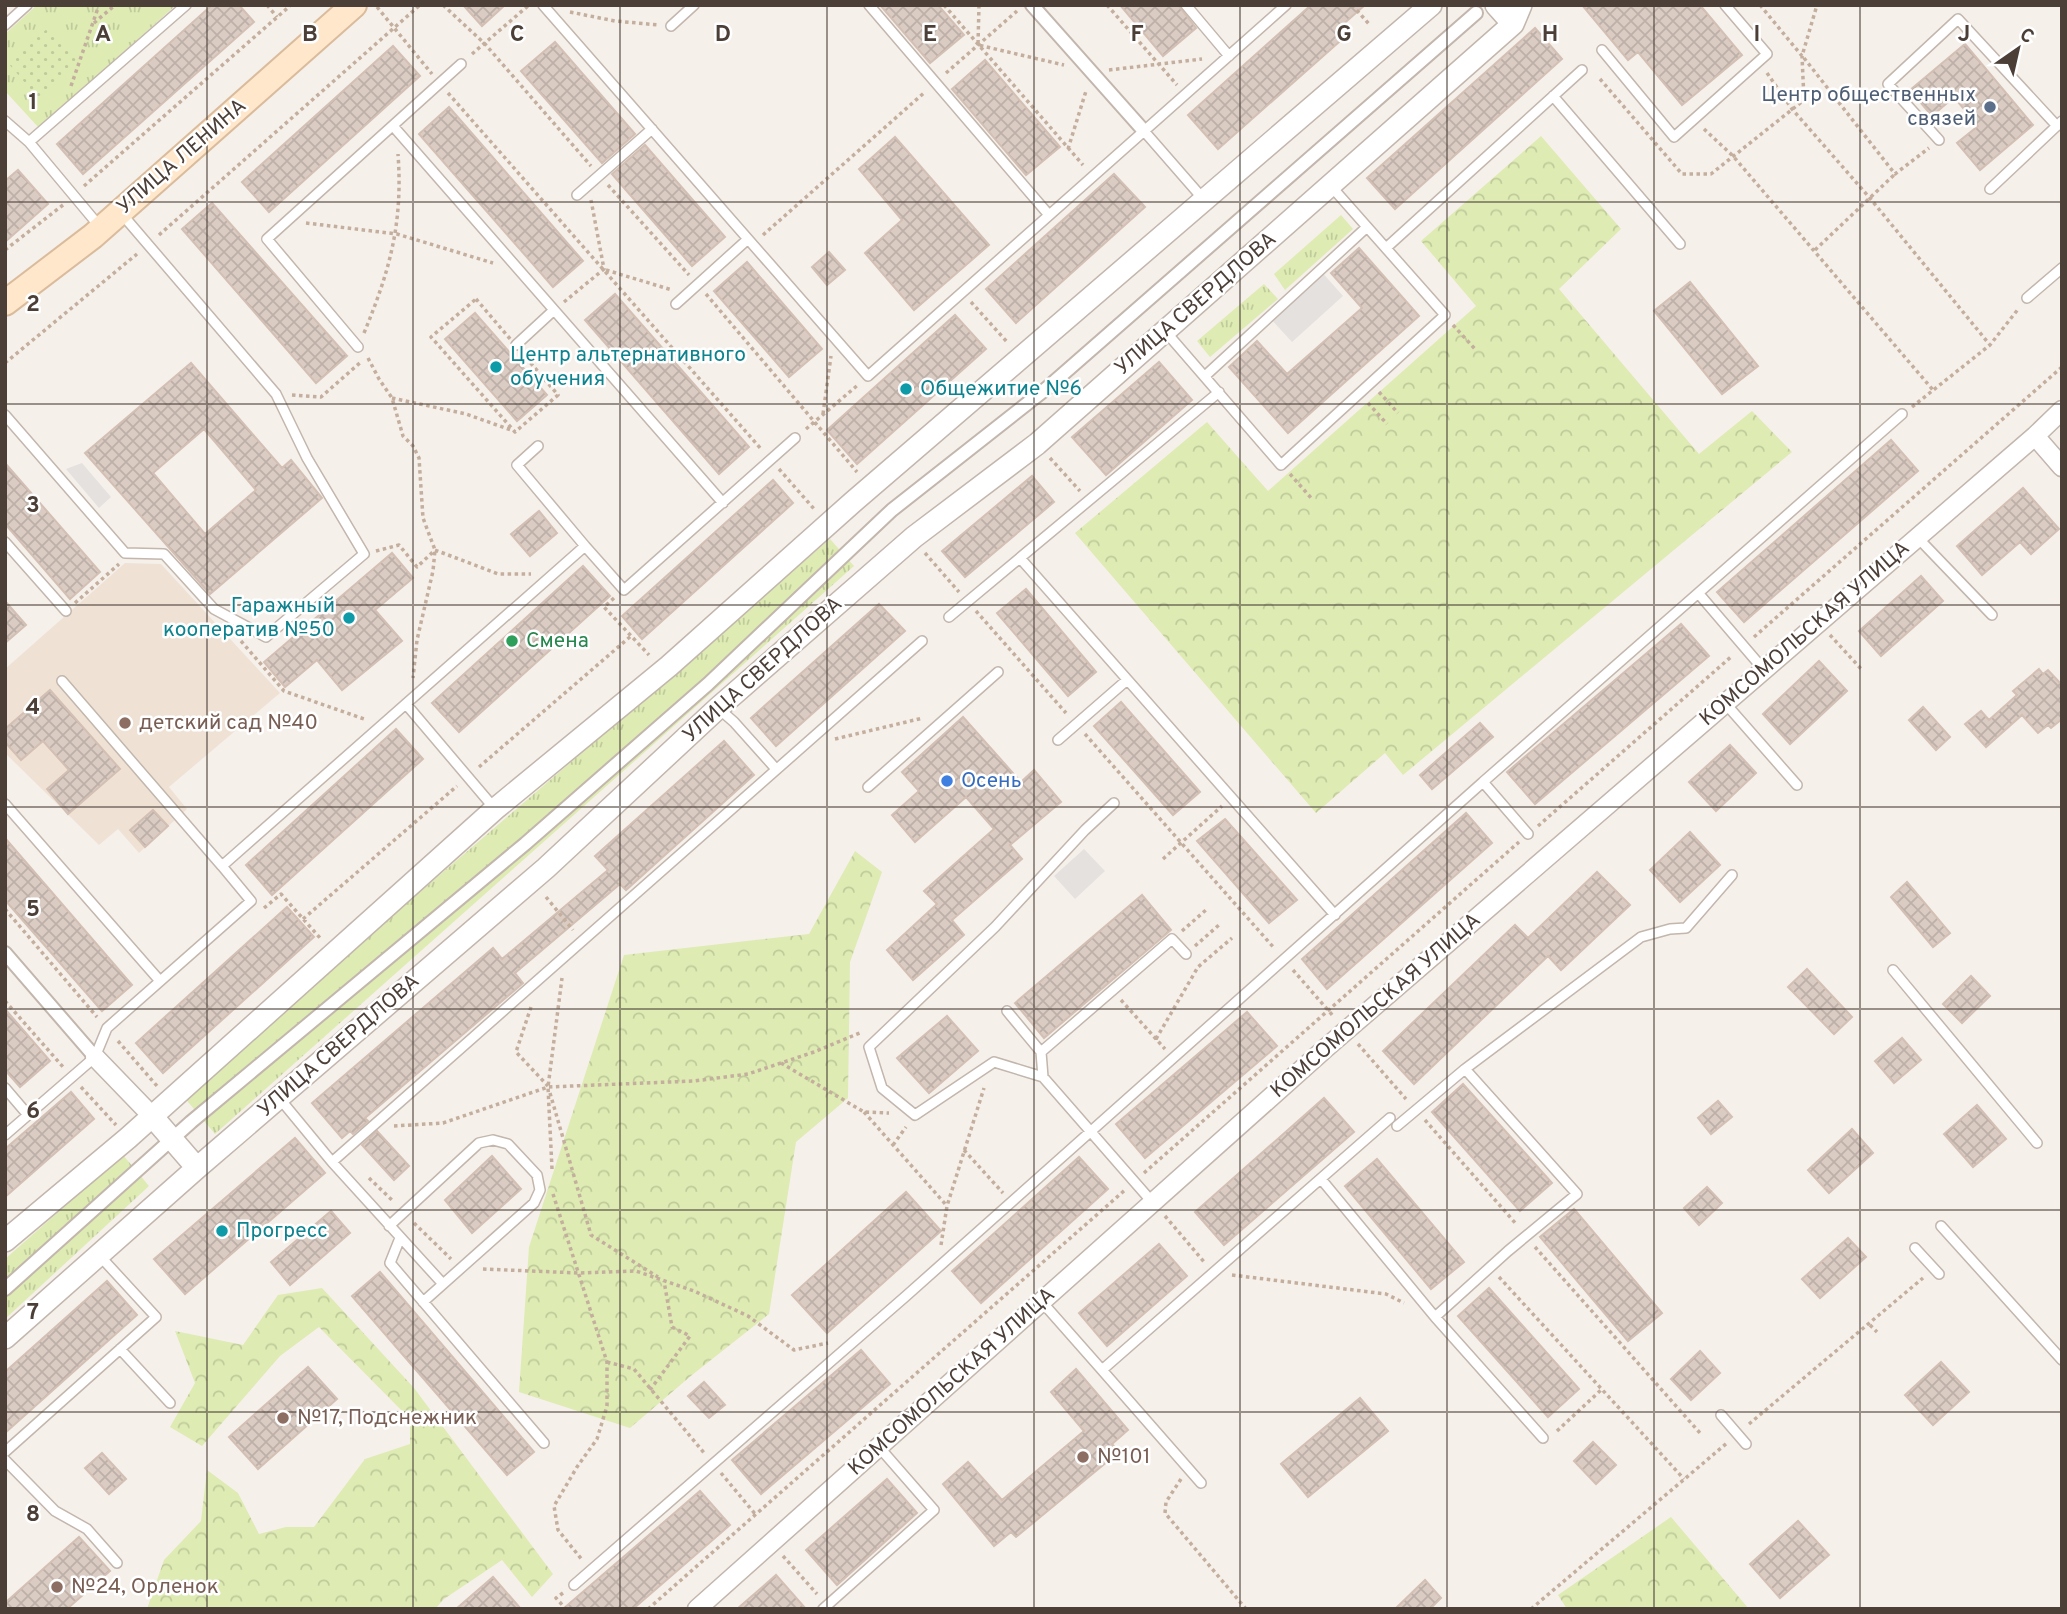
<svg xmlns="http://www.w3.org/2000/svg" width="2067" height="1614" viewBox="0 0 2067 1614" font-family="Overpass,sans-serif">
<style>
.education{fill:#efe2d5}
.grass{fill:url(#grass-tufts)}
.forest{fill:url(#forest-crowns)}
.park{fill:url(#park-dots)}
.parking{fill:#e5e1df}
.building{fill:url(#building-cross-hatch);stroke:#d3bfb3;stroke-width:2;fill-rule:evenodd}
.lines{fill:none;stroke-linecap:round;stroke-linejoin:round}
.service-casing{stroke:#c2b6ad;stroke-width:12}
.pedestrian-casing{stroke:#c2b6ad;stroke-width:16}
.minor-casing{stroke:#c2b6ad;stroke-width:21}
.tertiary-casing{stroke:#c2b6ad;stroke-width:24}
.secondary-casing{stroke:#dabc9c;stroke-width:28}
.path{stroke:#c4ae9d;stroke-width:3.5;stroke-dasharray:3.5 3.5;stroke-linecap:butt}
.service{stroke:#fff;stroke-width:9}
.pedestrian{stroke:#fff;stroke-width:12}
.minor{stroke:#fff;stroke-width:18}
.tertiary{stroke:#fff;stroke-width:21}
.secondary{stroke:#ffe7cc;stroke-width:24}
.grid{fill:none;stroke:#4b3f38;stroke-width:2;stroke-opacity:0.55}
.service-dot{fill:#5c6f8a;stroke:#fff;stroke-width:2.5}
.culture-dot{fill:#0f9aa8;stroke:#fff;stroke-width:2.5}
.leisure-dot{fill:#2e9e5b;stroke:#fff;stroke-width:2.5}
.education-dot{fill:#8d6e63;stroke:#fff;stroke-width:2.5}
.shop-dot{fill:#3f7fe0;stroke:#fff;stroke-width:2.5}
.labels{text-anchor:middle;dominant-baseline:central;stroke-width:5;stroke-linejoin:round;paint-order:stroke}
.service-label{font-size:21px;fill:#4e5e75;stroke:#fff;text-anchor:end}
.street-label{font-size:21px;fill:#4b3f38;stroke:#fff}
.culture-label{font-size:21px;fill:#0d838f;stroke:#fff;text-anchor:start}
.leisure-label{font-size:21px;fill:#27864d;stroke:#fff;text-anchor:start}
.education-label{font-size:21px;fill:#785e54;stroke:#fff;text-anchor:start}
.shop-label{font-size:21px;fill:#366cbe;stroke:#fff;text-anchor:start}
.grid-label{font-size:23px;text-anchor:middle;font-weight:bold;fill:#4b3f38;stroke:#fff;stroke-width:5;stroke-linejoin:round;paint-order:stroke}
</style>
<defs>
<pattern id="grass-tufts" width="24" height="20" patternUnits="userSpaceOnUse" patternTransform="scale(1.75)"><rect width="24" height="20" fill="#deebb3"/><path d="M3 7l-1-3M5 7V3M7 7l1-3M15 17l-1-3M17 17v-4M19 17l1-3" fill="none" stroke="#c0cb9b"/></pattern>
<pattern id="forest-crowns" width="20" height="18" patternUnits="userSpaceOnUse" patternTransform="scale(1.75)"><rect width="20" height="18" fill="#deebb3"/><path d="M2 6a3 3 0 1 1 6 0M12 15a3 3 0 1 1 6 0" fill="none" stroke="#c0cb9b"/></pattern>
<pattern id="park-dots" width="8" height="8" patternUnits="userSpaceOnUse" patternTransform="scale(1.75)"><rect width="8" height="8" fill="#deebb3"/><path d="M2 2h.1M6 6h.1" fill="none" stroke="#c0cb9b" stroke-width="1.8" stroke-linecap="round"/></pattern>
<pattern id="building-cross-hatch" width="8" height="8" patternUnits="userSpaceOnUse" patternTransform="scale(1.75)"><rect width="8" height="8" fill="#dbccc3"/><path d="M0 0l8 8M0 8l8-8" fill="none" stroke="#bdb0a8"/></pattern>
</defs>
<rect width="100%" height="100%" fill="#f6f0eb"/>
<path class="education" d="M125,563l36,1 119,129 -111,94 18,22 -48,44 -21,-24 -19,16 -94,-92v-84z"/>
<path class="grass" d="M37,5h139l-137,123 -34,-37v-57z
M1341,215l12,14 -68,61 -11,-16z
M1264,284l14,15 -68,58 -13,-16z
M830,539l24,27 -639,568 -32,-38z
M123,1155l26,31 -144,133v-60z"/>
<path class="forest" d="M1541,136l80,93 -62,60 140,165 53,-43 40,41 -389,323 -18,-22 -69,60 -241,-280 132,-111 61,69 208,-185 -55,-65z
M855,851l27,21 -32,90 -2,136 -52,44 -27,172 -77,61 -62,53 -111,-36 10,-145 95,-292 185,-21z
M322,1288l92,100 139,186 -21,23 -30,-37 -58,39 -9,10h-288l17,-49 37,-39 6,-51 31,23 21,41 27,-7h28l51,-68 45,-15v-25l-91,-92 -39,29 -78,90 -32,-19 25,-44 -20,-52 68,14 35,-50z
M1671,1517l78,92h-182l-9,-14z"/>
<path class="park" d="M49,27l32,36 -42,36 -31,-36z"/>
<path class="parking" d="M1320,270l23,26 -51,46 -23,-25z
M82,463l29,34 -12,11 -33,-39z
M1084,849l21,22 -30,28 -21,-23z"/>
<path class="building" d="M212,5h27l15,17 -171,152 -26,-30z
M463,5h42l-23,21z
M880,5h58l26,30 -34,28z
M1120,5h58l18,23 -33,28z
M1311,5h54l-25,22 7,8 -129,114 -30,-34z
M1582,5h118l42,50 -60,50 -44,-53 -10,8z
M1535,28l27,31 -167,150 -28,-31z
M555,42l80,92 -33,29 -81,-92z
M1965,44l68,81 -53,45 -23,-27 21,-17 -24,-29 -22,19 -22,-26z
M393,46l27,30 -151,136 -27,-30z
M985,60l75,87 -34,28 -74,-86z
M449,107l134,154 -30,26 -134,-153z
M895,137l94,108 -75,65 -49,-57 37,-33 -43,-51z
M645,145l80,92 -33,29 -80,-92z
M18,170l30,34 -43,38v-61z
M1114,174l31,33 -129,116 -30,-34z
M212,203l135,153 -31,27 -134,-154z
M1359,248l60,68 -131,117 -59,-66 28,-26 30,33 75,-66 -31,-35z
M829,252l16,18 -18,15 -15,-18z
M747,262l75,87 -33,28 -75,-86z
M1690,282l68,84 -36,28 -68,-83z
M615,294l134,153 -30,27 -134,-154z
M475,313l72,82 -30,26 -72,-82z
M955,315l31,34 -129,115 -30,-34z
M1159,362l33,38 -86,75 -34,-38z
M191,363l91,105 9,-8 31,38 -112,96 -125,-141zM204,429l52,61 -51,44 -52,-61z
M1891,440l27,31 -174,151 -27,-30z
M5,463l95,109 -30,27 -65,-75z
M1032,476l22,26 -89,75 -23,-26z
M773,480l20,23 -151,136 -20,-23z
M2023,488l36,41 -28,25 -11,-12 -38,33 -25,-29z
M539,511l18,22 -27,23 -19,-22z
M392,553l21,25 -38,32 27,31 -60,49 -25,-30 -32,27 -21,-25z
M583,566l27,30 -151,136 -27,-29z
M1921,576l22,25 -62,55 -22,-25z
M1026,589l70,83 -28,24 -71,-83z
M5,601l21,24 -21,18z
M879,604l26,27 -129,115 -25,-28z
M1681,624l28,32 -174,148 -28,-32z
M1819,661l28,30 -57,53 -27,-30z
M2039,669l4,5 5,-4 14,15v34l-11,9 -3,-3 -10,8 -16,-18 -36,32 -21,-23 16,-13 8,9 28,-25 -4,-4z
M50,690l70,79 -52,45 -21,-25 22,-19 -26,-29 -22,19 -16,-18v-13z
M1121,702l79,90 -27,23 -79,-89z
M1923,707l27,30 -14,13 -27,-30z
M963,717l58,65 13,-12 27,32 -51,43 12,14 -70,61 12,15 -51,45 -26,-30 50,-46 -13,-13 70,-62 -28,-32 -51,45 -23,-27 27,-24 -17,-19z
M1480,723l13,14 -61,52 -12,-14z
M396,729l27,30 -151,136 -26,-30z
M724,741l30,34 -128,115 -6,-6 -105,89 8,10 -158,135 3,3 -15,13 -3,-3 -8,7 -30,-35 181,-155 9,11 106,-89 -13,-14z
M1730,745l26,28 -40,38 -27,-29z
M153,810l15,16 -23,21 -15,-17z
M1466,813l26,30 -165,146 -25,-30z
M1225,819l72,81 -28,23 -72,-82z
M1690,832l30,33 -40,37 -30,-32z
M5,838l127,147 -30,26 -97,-111z
M1597,872l33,33 -69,65 -13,-14 -134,128 -31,-33 132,-126 13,13z
M1907,882l43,51 -17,14 -42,-50z
M1142,895l29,35 -127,108 -29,-35z
M287,907l27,30 -151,136 -27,-30z
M1807,969l45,48 -18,17 -46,-47z
M1971,976l19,20 -28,27 -19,-19z
M5,1009l45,52 -30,26 -15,-17z
M1247,1012l30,34 -132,112 -29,-34z
M947,1016l31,35 -49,42 -32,-35z
M1902,1038l19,22 -27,23 -19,-22z
M1463,1084l89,99 -32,28 -88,-99z
M71,1092l23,27 -89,78v-48z
M1324,1098l30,34 -130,113 -29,-33z
M1718,1101l14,16 -21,17 -13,-16z
M1977,1105l29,34 -33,28 -29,-33z
M1852,1129l21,24 -44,40 -21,-23z
M377,1131l32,35 -15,14 -32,-35z
M295,1138l30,35 -140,121 -31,-35z
M492,1156l29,33 -49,44 -27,-33z
M1079,1157l29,32 -127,114 -29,-32z
M1377,1159l87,103 -33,27 -86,-103z
M1707,1187l15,16 -23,22 -15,-17z
M906,1192l35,39 -114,102 -35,-38z
M1574,1209l88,104 -34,28 -88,-104z
M331,1211l19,22 -60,52 -19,-23z
M1848,1238l18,19 -46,41 -18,-19z
M1159,1244l28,32 -80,70 -28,-33z
M380,1272l154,180 -27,23 -155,-179z
M107,1281l30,34 -132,118v-61z
M1489,1288l90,101 -31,28 -90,-101z
M861,1350l29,34 -129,110 -29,-34z
M1700,1351l20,22 -29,27 -20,-21z
M1941,1362l28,30 -36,33 -28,-30z
M308,1367l29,32 -79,70 -29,-32z
M1076,1369l52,61 -16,14 7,8 -103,85 -5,-5 -17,14 -51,-62 25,-22 34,38 82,-69 -33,-39z
M704,1382l21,23 -16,13 -21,-22z
M1360,1398l28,33 -80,66 -27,-33z
M1593,1442l23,23 -20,19 -22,-23z
M102,1453l24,26 -17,15 -24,-26z
M887,1479l30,34 -80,72 -31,-35z
M700,1491l30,34 -97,84h-70z
M1798,1521l31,34 -49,43 -30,-34z
M79,1537l31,34 -43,38h-62v-6z
M776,1575l30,34h-69z
M493,1577l28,32h-65z
M1425,1580l16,18 -11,11h-35z"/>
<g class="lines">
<defs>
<path id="service" d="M543,5l325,371 418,-371
M869,5l180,210
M1186,5l43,51
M5,25l22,-20
M671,26l23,-21
M1602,50l72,87 93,-83 -42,-49
M1553,96l127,148
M5,121l24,21 71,85
M393,126l330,377
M1144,131l61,70
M1939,140l-51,-56 70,-65 99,107
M29,142l157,-137
M1990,189l72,-68
M577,195l75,-66
M1386,248l196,-178
M2027,298l35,-30
M676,304l72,-65
M1165,331l116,134 164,-150 -115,-130
M516,345l38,-35
M358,347l-91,-108 194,-175
M1205,376l162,-149
M5,415l120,138 39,1 50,55 52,28 98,-83 -57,-96 -31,-64 -155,-181
M538,446l-21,19 68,81
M1917,537l75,78
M5,542l61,69
M1020,558l315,357
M1699,594l65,76
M949,617l270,-225
M62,681l160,185
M1725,703l72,82
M406,704l89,105
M718,708l16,14 42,47
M1058,740l69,-60
M868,787l130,-115
M1114,803l-29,27 -90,97 -126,120 13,41 33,27 79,-53 49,15 110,126
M5,804l155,177
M1528,834l-45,-52 419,-368
M1893,970l144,173
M1007,1011l34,41 2,25
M1041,1052l131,-113 14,15
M5,1088l23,27
M280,1099l52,63 590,-521
M1397,1126l68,-57
M5,1135l90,-78 12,-29 144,-127 -29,-35 363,-320 39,44 171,-152
M332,1162l111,122
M1321,1179l114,138 108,121
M389,1226l90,-83 14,-3 15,4 29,31 3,15 -6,13 -111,99
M1941,1226l121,134
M400,1238l-10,25 154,180
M1915,1248l24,26
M1042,1302l60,68 288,-252
M1435,1317l73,-66 69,-57 -112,-125 176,-132 29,-8 16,-1 46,-53
M120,1349l50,54
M1102,1370l99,113
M1721,1415l25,29
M5,1452l151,-135 -57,-62
M5,1460l50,51 32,18 30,34
M574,1585l332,-289 577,-514
M823,1609l111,-99 -55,-63"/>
<path id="pedestrian" d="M1032,5l112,126
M5,953l90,104
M5,1289l186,-167 334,-278 183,-160 184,-174 155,-122 429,-375"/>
<path id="minor" d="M2035,436l27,31
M95,1057l57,59
M697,1609l630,-562 708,-611 27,-26"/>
<path id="tertiary" d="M1496,5l17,19
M152,1116l45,52
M5,1241l123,-103 367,-329 174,-143 184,-164 578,-497
M5,1338l192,-170 349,-300 172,-160 196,-171 123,-93 476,-420 8,-19"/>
<path id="secondary" d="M5,303l88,-67 261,-231"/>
</defs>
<use href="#service" class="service-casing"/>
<use href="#pedestrian" class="pedestrian-casing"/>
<use href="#minor" class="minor-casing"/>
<use href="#tertiary" class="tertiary-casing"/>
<use href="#secondary" class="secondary-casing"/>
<path class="path" d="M267,5l10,12
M443,5l42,39 106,122
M944,5l139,160
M979,5l-1,40 86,20
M1107,5l70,80
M1352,5l17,19
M1760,5l42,51 15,-51
M377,7l55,67
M570,12l45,9 44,4
M94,23l21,-18
M472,54l57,-49
M1804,58l91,116 34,-26
M1109,70l93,-11
M946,73l71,-62
M1767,73l25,36 77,88 121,148
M1600,79l82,95h29l93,-74 -2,-44
M71,86l28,-81
M448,93l314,357
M1704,129l29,27 200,234
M1068,149l18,-58
M608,185l81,90
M84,186l207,-181
M306,223l91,11 96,29
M159,235l261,-230
M763,235l162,-143
M5,250l58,-45
M1815,250l80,-76
M606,270l66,20
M706,294l151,178
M476,299l82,96 -43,37 -84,-95z
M564,302l40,-33 -13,-69
M971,302l37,41
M1453,325l22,24
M364,333c26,-63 39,-110 34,-179
M368,358l11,21 13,19 11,38 10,10 6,12 4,60 12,32 -2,21 -16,69 -4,38
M5,363l132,-109
M1379,392l19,21
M292,395l29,2 41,-36
M392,398l74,16 45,16
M1368,403l19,21
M1912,407l78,-62 29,-37
M823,414l8,-58
M806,429l53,-45
M1050,458l30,33
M779,469l36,41
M1290,474l22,25
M376,551l23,-6 18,22 18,-17 63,24h33
M925,553l34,39
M614,598l-10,9 45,48
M75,603l44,-39
M976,611l90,102
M1830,635l33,36
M1754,637l308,-270
M241,641l43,50 83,29
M1085,734l190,215
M835,739l88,-21
M479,767l152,-131
M1538,826l194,-170
M1163,859l59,-53
M546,897l27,33
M264,908l17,-14 40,45
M5,909l92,108
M303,919l154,-133
M1182,931l25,-22
M1195,946l25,-22
M1293,970l41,47
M1121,1000l44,49
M5,1001l59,67
M531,1007l-15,45 32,34
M1156,1039l42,-72 34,-29
M118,1041l39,45
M1358,1044l48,55
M781,1063l83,49 25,1
M81,1087l35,38
M550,1093l41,142 67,42
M864,1112l83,94
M1425,1120l92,105
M394,1126l49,-3 105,-36 146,-6 54,-7 66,-22 48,-20
M893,1145l13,-18
M964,1150l39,43
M552,1169l-4,-82 14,-109
M1144,1173l375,-331
M369,1178l25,24
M553,1194l54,168v44l-10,33 -20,28 -23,39 4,24 25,31
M1165,1216l40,47
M414,1223l37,36
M941,1245l6,-39 37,-118
M1535,1247l165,186
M483,1269l96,4 57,-2 58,20 54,25 46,34 34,-7
M1232,1275l154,19 18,9
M1499,1277l185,202
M1870,1325l7,7
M607,1362l27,7 71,85
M650,1390l40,-54 -18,-9 -8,-46
M1749,1424l174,-146
M1557,1431l44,-41
M721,1473l35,42
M1181,1479l-15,23 -1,11 81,96
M783,1556l34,38
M563,1593l-7,5 10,11
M648,1609l477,-419
M1531,1609l196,-166"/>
<use href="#service" class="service"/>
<use href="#pedestrian" class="pedestrian"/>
<use href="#minor" class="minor"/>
<use href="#tertiary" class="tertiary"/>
<use href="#secondary" class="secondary"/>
</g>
<path class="grid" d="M207,5v1604M413,5v1604M620,5v1604M827,5v1604M1034,5v1604M1240,5v1604M1447,5v1604M1654,5v1604M1860,5v1604M5,202h2057M5,404h2057M5,605h2057M5,807h2057M5,1009h2057M5,1210h2057M5,1412h2057"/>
<circle class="service-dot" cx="1990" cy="107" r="7"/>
<g class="culture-dot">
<circle cx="496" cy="367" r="7"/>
<circle cx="906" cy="389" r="7"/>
<circle cx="349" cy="618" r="7"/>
<circle cx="222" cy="1231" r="7"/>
</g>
<circle class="leisure-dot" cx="512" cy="641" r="7"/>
<g class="education-dot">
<circle cx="125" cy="723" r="7"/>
<circle cx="283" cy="1418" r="7"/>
<circle cx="1083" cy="1457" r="7"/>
<circle cx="57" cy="1587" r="7"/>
</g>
<circle class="shop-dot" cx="947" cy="781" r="7"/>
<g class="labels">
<g class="service-label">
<text x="1976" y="95">Центр общественных<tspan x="1976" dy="24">связей</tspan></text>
</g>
<g class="street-label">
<text transform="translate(182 157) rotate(-41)">УЛИЦА ЛЕНИНА</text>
<text transform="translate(1196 304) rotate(-41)">УЛИЦА СВЕРДЛОВА</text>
<text transform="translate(1805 634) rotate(-41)">КОМСОМОЛЬСКАЯ УЛИЦА</text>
<text transform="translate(763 670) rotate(-42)">УЛИЦА СВЕРДЛОВА</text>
<text transform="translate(1376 1006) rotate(-41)">КОМСОМОЛЬСКАЯ УЛИЦА</text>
<text transform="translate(339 1046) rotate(-41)">УЛИЦА СВЕРДЛОВА</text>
<text transform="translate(952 1382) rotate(-42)">КОМСОМОЛЬСКАЯ УЛИЦА</text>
</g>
<g class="culture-label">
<text x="510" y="355">Центр альтернативного<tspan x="510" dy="24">обучения</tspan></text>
<text x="920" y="389">Общежитие №6</text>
<text x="335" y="606" text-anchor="end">Гаражный<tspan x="335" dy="24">кооператив №50</tspan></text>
<text x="236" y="1231">Прогресс</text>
</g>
<g class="leisure-label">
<text x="526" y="641">Смена</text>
</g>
<g class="education-label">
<text x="139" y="723">детский сад №40</text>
<text x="297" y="1418">№17, Подснежник</text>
<text x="1097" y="1457">№101</text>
<text x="71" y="1587">№24, Орленок</text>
</g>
<g class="shop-label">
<text x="961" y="781">Осень</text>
</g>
</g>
<g class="grid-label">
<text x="103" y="41">A</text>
<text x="310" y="41">B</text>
<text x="517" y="41">C</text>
<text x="723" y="41">D</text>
<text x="930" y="41">E</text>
<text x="1137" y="41">F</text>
<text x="1344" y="41">G</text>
<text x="1550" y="41">H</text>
<text x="1757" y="41">I</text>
<text x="1964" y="41">J</text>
<text x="33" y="109">1</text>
<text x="33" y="311">2</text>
<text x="33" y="512">3</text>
<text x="33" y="714">4</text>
<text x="33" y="916">5</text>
<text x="33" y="1118">6</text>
<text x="33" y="1319">7</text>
<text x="33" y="1521">8</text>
</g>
<rect width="2067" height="1614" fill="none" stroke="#4b3f38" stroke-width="14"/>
<g transform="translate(2018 49) rotate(34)" stroke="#ffffff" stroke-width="5" paint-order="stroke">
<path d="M0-5L12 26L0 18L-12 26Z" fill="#4b3f38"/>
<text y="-10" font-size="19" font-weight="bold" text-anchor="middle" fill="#4b3f38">С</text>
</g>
</svg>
